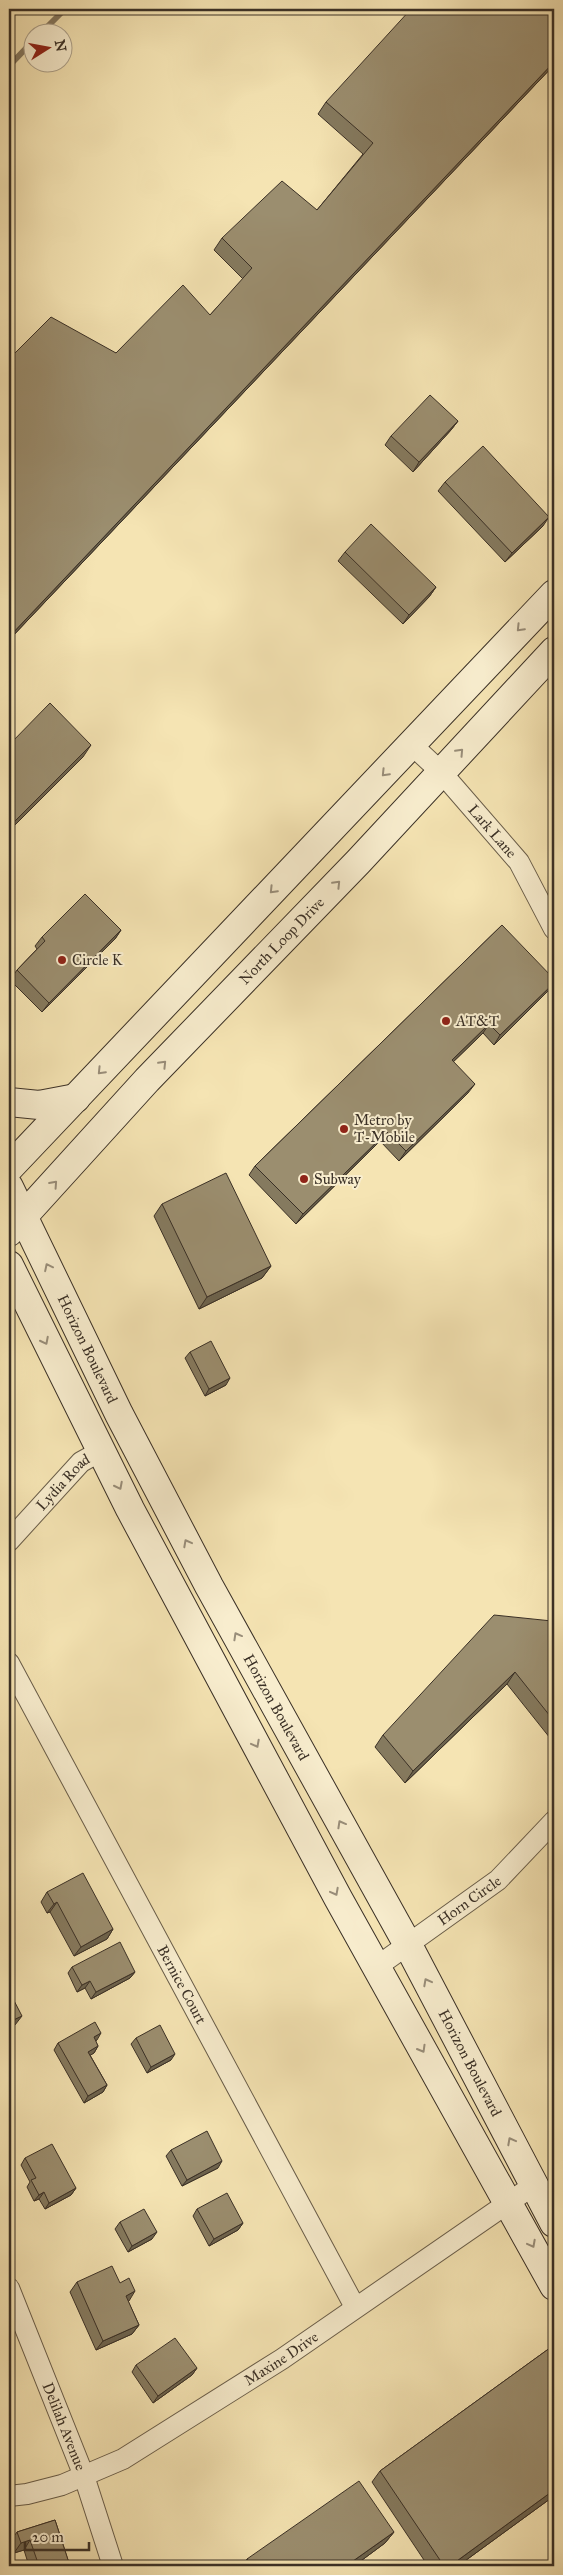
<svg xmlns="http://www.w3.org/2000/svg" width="563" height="2575" viewBox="0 0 563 2575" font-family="'IM FELL Great Primer',serif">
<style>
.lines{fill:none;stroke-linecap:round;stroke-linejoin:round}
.stream{stroke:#84775e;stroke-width:6}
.minor-casing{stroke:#695d49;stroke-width:22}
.secondary-casing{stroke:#3a3026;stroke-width:30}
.minor{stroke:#f8edce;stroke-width:20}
.secondary{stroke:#f8edce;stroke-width:28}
.wall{fill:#857a5f;stroke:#3a3026}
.shaded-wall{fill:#6c634e;stroke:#3a3026}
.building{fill:#9b8e6f;stroke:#3a3026}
.oneway{stroke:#998e7a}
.poi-dot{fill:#8f2418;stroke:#f8edce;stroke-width:2}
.labels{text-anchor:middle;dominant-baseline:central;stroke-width:4;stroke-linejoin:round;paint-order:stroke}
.street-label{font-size:15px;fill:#3a3026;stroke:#f8edce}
.poi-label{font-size:15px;fill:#3a3026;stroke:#f8edce;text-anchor:start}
</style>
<rect width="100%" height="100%" fill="#f5e4b3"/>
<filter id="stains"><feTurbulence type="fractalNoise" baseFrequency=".004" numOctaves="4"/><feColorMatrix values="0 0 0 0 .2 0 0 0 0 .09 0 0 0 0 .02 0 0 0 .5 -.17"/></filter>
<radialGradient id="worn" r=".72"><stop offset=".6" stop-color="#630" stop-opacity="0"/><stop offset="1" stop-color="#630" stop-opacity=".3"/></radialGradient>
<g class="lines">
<path class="stream" d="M42,32l23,-23
M9,66l23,-24"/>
<defs>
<g id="minor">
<path id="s1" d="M412,745l29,27 78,90 35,67"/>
<path id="s2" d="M9,1541l72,-79 20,-11"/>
<path id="s3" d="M9,1663l346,644"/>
<path id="s4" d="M375,1968l123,-88 56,-59"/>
<path id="s5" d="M9,2288l75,188 29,90"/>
<path id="s6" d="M9,2496l18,-2 35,-9 61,-26 159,-100 252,-174"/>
</g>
<g id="secondary">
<path d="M9,1102l30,3 37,-7"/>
<path d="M9,1168l545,-574"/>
<path id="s7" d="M9,1187l110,227 90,172 199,359 146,278"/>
<path id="s8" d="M9,1232l138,-152 211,-218 196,-211"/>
<path d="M9,1265l121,244 208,389 216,388"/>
</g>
</defs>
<use href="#minor" class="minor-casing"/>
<use href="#secondary" class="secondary-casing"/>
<use href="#minor" class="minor"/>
<use href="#secondary" class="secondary"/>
</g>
<path class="wall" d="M554,65l-545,575v-281l107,-6 94,-38 33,-36 -29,-29 8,-12 95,-28 46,-56 -45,-40 8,-12z
M458,421l-7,9 -38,42 -28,-27 6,-9z
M445,482l98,44 -38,36 -67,-71z
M345,552l91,35 -7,10 -26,27 -65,-63z
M502,925l47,65 -55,55 -11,-12 -30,29 15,31 -69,68 -19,-20 -84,83 -47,-49 6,-9z
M121,930l-6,9 -73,73 -32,-32 7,-10 20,-21 -2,-3 7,-9z
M162,1204l109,62 -9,12 -63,31 -45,-93z
M190,1352l36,33 -21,11 -20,-38z
M554,1625v118l-47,-59 -102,99 -30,-36 8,-12z
M47,1892l66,37 -6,10 -33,17 -24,-44 -3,1 -6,-11z
M72,1967l63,5 -5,6 -39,21 -6,-11 -8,4 -9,-19z
M136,2038l35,22 -24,13 -16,-29z
M95,2040l3,6 -4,7 -4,2 17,30 -4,7 -19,11 -30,-53 4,-7 39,-3z
M171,2150l47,18 -36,18 -16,-30z
M25,2158l51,30 -5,7 -26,14 -6,-10 -5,2 -7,-14 3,-5 -9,-17z
M197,2209l46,14 -5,7 -29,16 -16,-30z
M120,2222l32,17 -24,13 -13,-23z
M77,2282l52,19h-1l11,24 -7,9 -36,16 -26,-58z
M554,2345v151l-96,70h-30l-56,-84 8,-11z
M136,2365l61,3 -5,7 -39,28 -21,-31z
M55,2520l15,46h-41l-5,-16 -10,3 -4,-11 7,-10z
M394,2532l-9,11 -31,23h-112l5,-7z"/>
<path class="shaded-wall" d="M554,62v3l-545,575v-3z
M458,421l-7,9 -38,42 6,-10z
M549,517l-6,9 -38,36 7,-9z
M436,587l-7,10 -26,27 6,-9z
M91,745l-8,12 -74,74v-4z
M121,930l-6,9 -73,73 7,-9z
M554,983l-5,7 -55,55 6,-10z
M489,1024l-6,9 -38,37 7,-10z
M475,1084l-7,9 -69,68 7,-10z
M387,1132l-7,9 -84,83 7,-10z
M271,1266l-9,12 -63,31 8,-12z
M230,1378l-4,7 -21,11 4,-7z
M515,1672l-8,12 -102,99 8,-12z
M57,1902l-7,10 -3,1 7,-9z
M113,1929l-6,10 -33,17 7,-9z
M135,1972l-5,6 -39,21 5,-7z
M90,1981l-5,7 -8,4 5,-7z
M22,2016l-7,9 -6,3v-6z
M101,2033l-4,7 -8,4 5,-7z
M98,2046l-4,7 -10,6 4,-7z
M175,2054l-4,6 -24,13 4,-6z
M107,2085l-4,7 -19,11 4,-7z
M222,2161l-4,7 -36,18 5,-6z
M76,2188l-5,7 -26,14 4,-6z
M44,2192l-5,7 -5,2 5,-6z
M243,2223l-5,7 -29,16 5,-7z
M157,2232l-5,7 -24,13 4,-6z
M135,2291l-6,10 -10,4 7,-9z
M139,2325l-7,9 -36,16 7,-9z
M197,2368l-5,7 -39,28 5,-7z
M554,2490v6l-96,70h-8z
M394,2532l-9,11 -31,23h-8z
M30,2540l-6,10 -10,3 7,-10z"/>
<path class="building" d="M411,9h143v53l-545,575v-278l42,-42 65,36 67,-68 27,30 42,-47 -30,-30 60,-57 35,29 56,-67 -47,-41z
M430,395l28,26 -39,41 -28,-26z
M483,446l66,71 -37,36 -67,-71z
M371,524l65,63 -27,28 -64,-63z
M50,703l41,42 -82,82v-82z
M85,894l36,36 -72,73 -32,-33 28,-29 -3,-4z
M502,925l52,54v4l-54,52 -11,-11 -37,36 23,24 -69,67 -19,-19 -84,82 -48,-48z
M226,1173l45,93 -64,31 -45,-93z
M211,1341l19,37 -21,11 -19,-37z
M494,1615l58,6 2,4v96l-39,-49 -102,99 -30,-36z
M83,1873l30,56 -32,18 -24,-45 -3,2 -7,-12z
M120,1942l15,30 -39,20 -6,-11 -8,4 -10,-18z
M9,1991l13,25 -13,6z
M95,2022l6,11 -7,4 4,9 -10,6 19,33 -19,11 -30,-53z
M160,2025l15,29 -24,13 -15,-29z
M207,2131l15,30 -35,19 -16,-30z
M52,2144l24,44 -27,15 -5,-11 -5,3 -8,-15 5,-2 -11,-20z
M227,2193l16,30 -29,16 -17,-30z
M144,2209l13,23 -25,14 -12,-24z
M112,2266l8,17 9,-5 6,13 -9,5 13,29 -36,16 -26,-59z
M175,2338l22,30 -39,28 -22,-31z
M554,2345v145l-104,76h-6l-64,-95z
M359,2481l35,51 -48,34h-94l-5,-7z
M55,2520l15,46h-31l-9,-26 -9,3 -4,-11z"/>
<defs><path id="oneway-chevron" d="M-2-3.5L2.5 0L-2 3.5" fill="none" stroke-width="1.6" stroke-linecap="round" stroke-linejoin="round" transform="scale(1.25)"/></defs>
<g class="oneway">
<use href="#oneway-chevron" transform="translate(520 628) rotate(134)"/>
<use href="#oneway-chevron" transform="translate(460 752) rotate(-47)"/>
<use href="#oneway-chevron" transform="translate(385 773) rotate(134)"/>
<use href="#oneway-chevron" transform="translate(337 884) rotate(-46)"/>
<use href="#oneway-chevron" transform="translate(273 890) rotate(134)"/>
<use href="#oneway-chevron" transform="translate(163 1064) rotate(-46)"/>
<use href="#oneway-chevron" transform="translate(101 1071) rotate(134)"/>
<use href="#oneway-chevron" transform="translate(54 1184) rotate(-48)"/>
<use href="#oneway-chevron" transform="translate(48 1267) rotate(-116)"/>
<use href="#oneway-chevron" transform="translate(45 1341) rotate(63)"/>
<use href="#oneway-chevron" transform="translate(119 1486) rotate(63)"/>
<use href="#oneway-chevron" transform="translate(187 1543) rotate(-118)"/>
<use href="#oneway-chevron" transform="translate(237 1636) rotate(-119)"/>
<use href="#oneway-chevron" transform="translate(256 1744) rotate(62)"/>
<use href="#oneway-chevron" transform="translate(341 1824) rotate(-119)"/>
<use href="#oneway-chevron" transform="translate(335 1892) rotate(62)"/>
<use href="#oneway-chevron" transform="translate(427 1982) rotate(-118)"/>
<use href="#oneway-chevron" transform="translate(422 2049) rotate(60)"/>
<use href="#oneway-chevron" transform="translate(511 2141) rotate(-118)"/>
<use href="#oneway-chevron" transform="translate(532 2244) rotate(62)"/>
</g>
<g class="poi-dot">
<circle cx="62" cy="960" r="5"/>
<circle cx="446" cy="1021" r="5"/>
<circle cx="344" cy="1129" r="5"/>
<circle cx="304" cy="1179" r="5"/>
</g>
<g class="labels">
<g class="street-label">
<text stroke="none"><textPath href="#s1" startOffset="118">Lark Lane</textPath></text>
<text stroke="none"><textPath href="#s8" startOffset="399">North Loop Drive</textPath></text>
<text stroke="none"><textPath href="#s7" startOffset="180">Horizon Boulevard</textPath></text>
<text stroke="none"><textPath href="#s2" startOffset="80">Lydia Road</textPath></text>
<text stroke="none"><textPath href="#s7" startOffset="585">Horizon Boulevard</textPath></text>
<text stroke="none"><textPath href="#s4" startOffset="116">Horn Circle</textPath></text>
<text stroke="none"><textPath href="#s3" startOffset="365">Bernice Court</textPath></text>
<text stroke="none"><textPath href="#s7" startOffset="990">Horizon Boulevard</textPath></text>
<text stroke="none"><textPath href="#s6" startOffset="308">Maxine Drive</textPath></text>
<text stroke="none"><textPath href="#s5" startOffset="149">Delilah Avenue</textPath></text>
</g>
<g class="poi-label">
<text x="72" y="960">Circle K</text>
<text x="456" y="1021">AT&amp;T</text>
<text x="354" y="1120">Metro by<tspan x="354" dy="17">T-Mobile</tspan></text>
<text x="314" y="1179">Subway</text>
</g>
</g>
<rect width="563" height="2575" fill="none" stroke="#f5e4b3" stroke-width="30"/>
<rect x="10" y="10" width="543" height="2555" fill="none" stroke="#3a3026" stroke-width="2.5"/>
<rect x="15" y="15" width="533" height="2545" fill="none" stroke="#3a3026"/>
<g transform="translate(48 48) rotate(79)"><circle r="24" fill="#f8edce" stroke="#aca18b"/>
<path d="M0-4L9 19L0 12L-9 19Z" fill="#8f2418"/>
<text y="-8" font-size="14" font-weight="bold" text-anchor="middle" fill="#3a3026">N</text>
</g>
<path d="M25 2542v8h64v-8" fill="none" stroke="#3a3026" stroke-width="2.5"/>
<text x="32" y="2542" font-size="15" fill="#3a3026" stroke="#f8edce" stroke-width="4" paint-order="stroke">20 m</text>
<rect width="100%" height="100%" filter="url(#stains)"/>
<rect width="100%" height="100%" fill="url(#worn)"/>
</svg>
